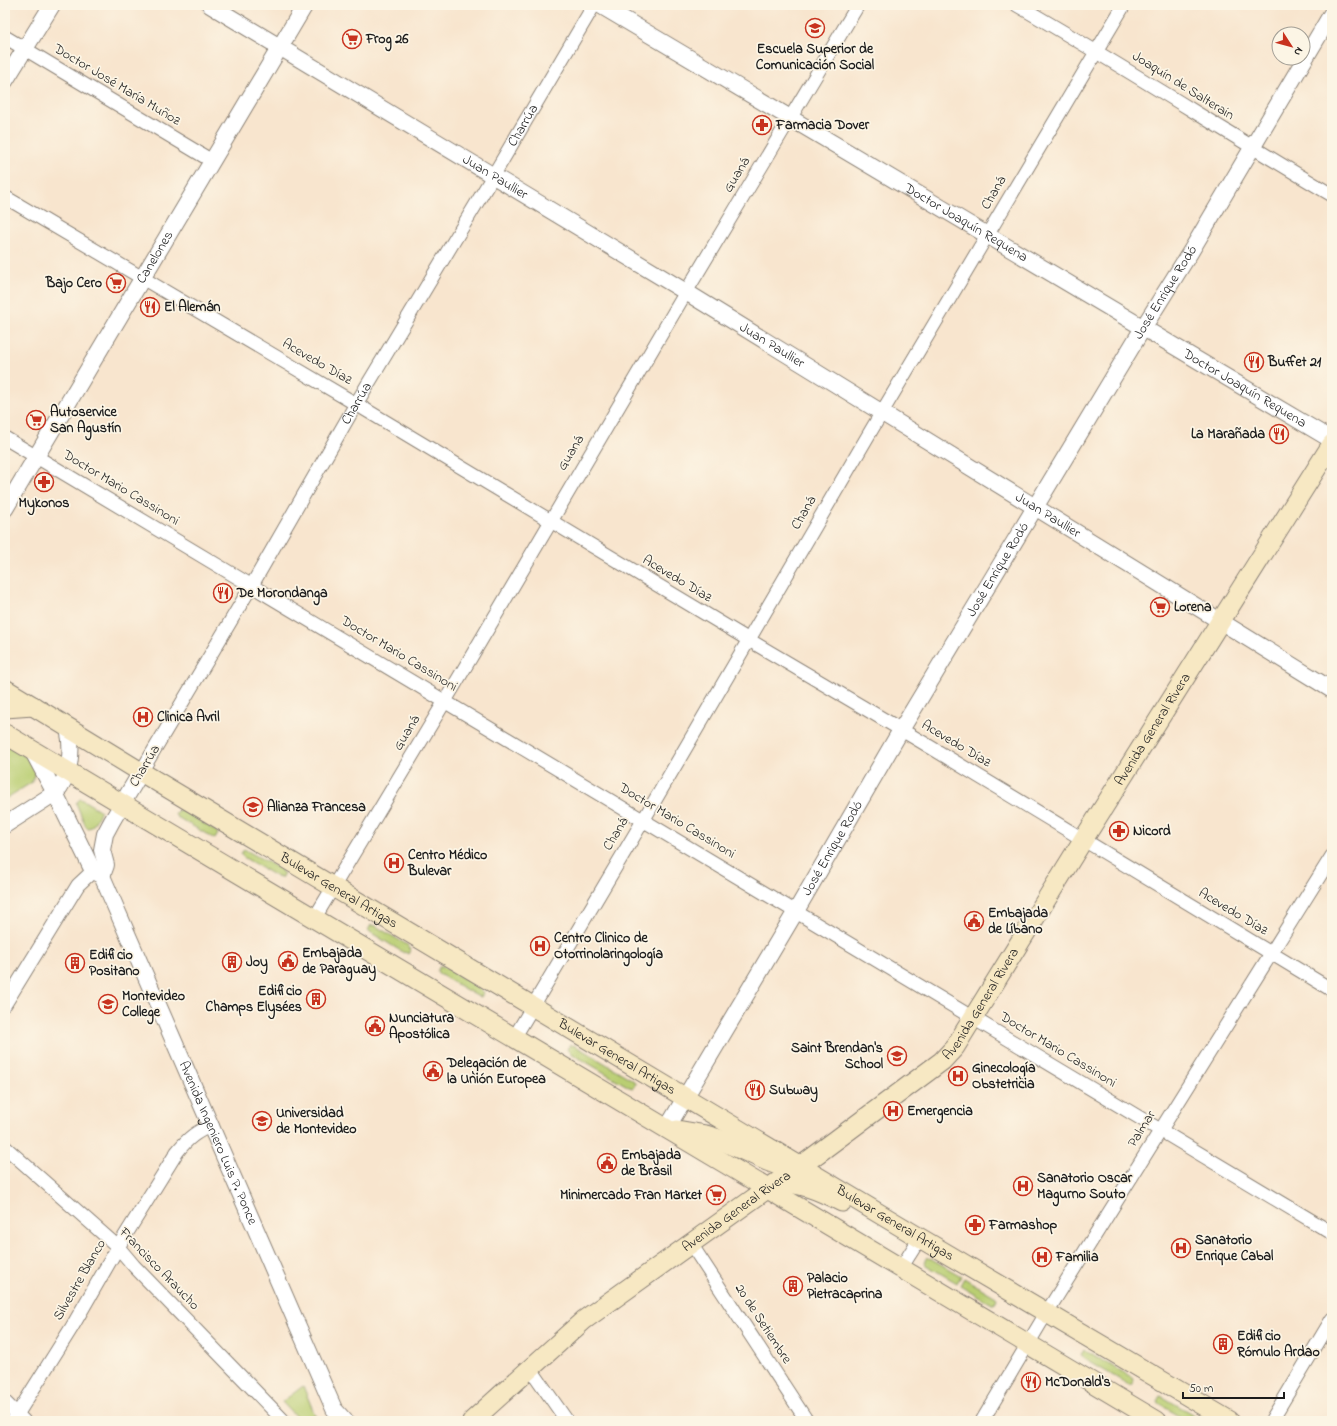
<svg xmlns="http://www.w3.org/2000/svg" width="1337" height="1426" viewBox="0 0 1337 1426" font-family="'Indie Flower',sans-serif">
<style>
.green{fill:#b9ce72;stroke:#6a7547}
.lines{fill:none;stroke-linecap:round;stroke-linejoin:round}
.minor-casing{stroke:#8a8075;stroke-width:15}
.tertiary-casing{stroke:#8a8075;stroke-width:18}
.secondary-casing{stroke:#8a8075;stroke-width:21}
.minor{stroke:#fff;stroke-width:13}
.tertiary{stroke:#fff;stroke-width:16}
.secondary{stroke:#f7e8c3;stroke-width:19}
.labels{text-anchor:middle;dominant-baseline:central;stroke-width:3.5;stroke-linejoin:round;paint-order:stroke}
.poi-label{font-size:14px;font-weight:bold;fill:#1c1c1c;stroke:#fcf5e5;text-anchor:start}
.street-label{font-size:14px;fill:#1c1c1c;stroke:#fcf5e5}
</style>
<rect width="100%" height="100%" fill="#fcf5e5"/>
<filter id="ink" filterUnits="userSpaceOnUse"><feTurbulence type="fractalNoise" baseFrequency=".025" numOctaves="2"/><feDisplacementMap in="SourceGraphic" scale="8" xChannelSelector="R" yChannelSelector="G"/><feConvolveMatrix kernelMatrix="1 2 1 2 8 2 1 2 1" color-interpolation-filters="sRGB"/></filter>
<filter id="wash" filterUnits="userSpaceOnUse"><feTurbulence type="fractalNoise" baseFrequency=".012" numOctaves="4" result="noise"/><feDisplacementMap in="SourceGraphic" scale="16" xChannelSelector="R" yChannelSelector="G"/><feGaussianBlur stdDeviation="0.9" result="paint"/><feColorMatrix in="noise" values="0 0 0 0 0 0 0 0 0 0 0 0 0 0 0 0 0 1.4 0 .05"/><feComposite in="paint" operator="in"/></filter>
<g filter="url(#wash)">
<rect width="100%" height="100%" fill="#f8e5ce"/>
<path class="green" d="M5,744l26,16 5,11 -2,7 -3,5 -26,16z
M80,799l3,1 18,11 -9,16 -4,1 -2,-1 -10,-24z
M178,810h4l34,21 2,3 -3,5 -38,-22 -2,-2z
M244,849l38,21 -1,2 3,1 -3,5 -4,-1 -34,-20 -2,-3z
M371,925l2,1 1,-1 35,21 -1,1 3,2 -3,5 -3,-2 -1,1 -34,-21 -2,-2z
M440,966l2,2 1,-2 38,23v2l3,1 -3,5 -3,-1h-1l-38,-22 -2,-3z
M570,1044l3,2 1,-1 59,35v1l3,2 -3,5 -4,-1 -60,-35 -2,-3z
M927,1257l2,2 1,-1 31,18 -4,7 -31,-18 -2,-3z
M964,1278l32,19 1,2 -3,5h-2l-32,-19z
M1084,1350l2,2 1,-1 46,27 1,2 -3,5h-2l-46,-27 -2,-3z
M303,1386l14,34v1h-17l-18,-19z
M1160,1396l3,1 41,24h-16l-29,-17 -2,-3z"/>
</g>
<g filter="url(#ink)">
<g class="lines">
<defs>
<g id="minor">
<path d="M1017,5c106,61 210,128 315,190"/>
<path d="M5,37l207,124"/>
<path d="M5,197l351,207 393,236 173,102 410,248"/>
<path d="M5,438l1327,795"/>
<path id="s1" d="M141,772l111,-187 104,-181 137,-228 101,-171"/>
<path d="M314,919l140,-233 232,-394 172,-287"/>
<path d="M5,1004l73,-119 15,-14"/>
<path d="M514,1038l130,-219 228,-390 252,-424"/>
<path d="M5,1147l113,100 16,19 150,155"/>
<path d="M691,1244l116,177"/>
<path d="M901,1268l19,-30"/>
<path d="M530,1368l37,53"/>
<path d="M5,1402l19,19"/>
<path d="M13,1421l59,-94 46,-80 59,-95c11,-14 19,-20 35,-27"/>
<path d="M982,1421l65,-109 285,-456"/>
<path d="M1271,1421l61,-102"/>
</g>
<g id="tertiary">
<path id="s2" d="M210,5l476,287 646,398"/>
<path id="s3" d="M600,5l732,435"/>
<path d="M5,81l47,-76"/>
<path id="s4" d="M5,509l300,-504"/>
<path id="s5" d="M32,750l23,43 38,78 9,5 232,533 11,12"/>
<path d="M5,825l50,-32c16,-17 18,-43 13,-65"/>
<path d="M102,876l4,-11 -4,-15 3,-16 7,-13 29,-49"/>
<path id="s6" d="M667,1128l129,-217 105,-181 242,-402 48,-77 141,-238"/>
</g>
<g id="secondary">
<path id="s7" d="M5,689l136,83 779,466 310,183"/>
<path d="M5,708l28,-2"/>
<path d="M5,734l1152,687"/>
<path d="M677,1130l29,5 10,3 51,23 8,3 18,1"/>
<path d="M773,1186c19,-9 51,7 69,16"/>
<path id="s8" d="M472,1421l112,-101 183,-131 34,-23 141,-105 13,-14 128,-207 249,-396"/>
</g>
</defs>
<use href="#minor" class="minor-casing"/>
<use href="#tertiary" class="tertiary-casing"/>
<use href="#secondary" class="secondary-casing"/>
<use href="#minor" class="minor"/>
<use href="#tertiary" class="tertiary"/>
<use href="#secondary" class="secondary"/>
</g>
</g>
<defs>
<symbol id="school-ring" viewBox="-11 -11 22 22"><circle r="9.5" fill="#fcf5e5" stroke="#c8321e" stroke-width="1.5"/><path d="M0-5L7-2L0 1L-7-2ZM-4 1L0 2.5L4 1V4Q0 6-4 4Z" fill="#c8321e"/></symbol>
<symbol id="supermarket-ring" viewBox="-11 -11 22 22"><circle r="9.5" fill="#fcf5e5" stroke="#c8321e" stroke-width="1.5"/><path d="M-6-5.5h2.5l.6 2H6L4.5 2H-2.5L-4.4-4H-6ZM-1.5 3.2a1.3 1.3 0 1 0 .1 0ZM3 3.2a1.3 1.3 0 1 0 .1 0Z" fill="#c8321e"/></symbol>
<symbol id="pharmacy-ring" viewBox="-11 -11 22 22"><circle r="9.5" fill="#fcf5e5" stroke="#c8321e" stroke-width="1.5"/><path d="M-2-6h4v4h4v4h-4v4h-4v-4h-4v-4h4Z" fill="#c8321e"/></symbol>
<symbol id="restaurant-ring" viewBox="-11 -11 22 22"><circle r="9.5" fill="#fcf5e5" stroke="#c8321e" stroke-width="1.5"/><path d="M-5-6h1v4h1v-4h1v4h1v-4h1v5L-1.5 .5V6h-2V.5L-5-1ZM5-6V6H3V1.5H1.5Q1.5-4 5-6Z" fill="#c8321e"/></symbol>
<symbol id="hospital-ring" viewBox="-11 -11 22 22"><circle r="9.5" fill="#fcf5e5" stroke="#c8321e" stroke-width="1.5"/><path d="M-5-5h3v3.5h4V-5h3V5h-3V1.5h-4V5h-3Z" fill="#c8321e"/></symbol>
<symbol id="civic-ring" viewBox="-11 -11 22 22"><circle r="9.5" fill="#fcf5e5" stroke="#c8321e" stroke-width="1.5"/><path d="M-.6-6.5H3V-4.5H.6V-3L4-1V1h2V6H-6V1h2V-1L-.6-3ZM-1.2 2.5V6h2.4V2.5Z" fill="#c8321e"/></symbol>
<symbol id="building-ring" viewBox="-11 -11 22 22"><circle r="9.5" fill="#fcf5e5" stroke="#c8321e" stroke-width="1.5"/><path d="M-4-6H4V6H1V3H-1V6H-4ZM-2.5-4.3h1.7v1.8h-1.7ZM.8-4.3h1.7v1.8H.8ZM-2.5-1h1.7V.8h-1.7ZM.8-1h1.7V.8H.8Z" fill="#c8321e"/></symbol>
<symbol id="university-ring" viewBox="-11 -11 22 22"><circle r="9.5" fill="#fcf5e5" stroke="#c8321e" stroke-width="1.5"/><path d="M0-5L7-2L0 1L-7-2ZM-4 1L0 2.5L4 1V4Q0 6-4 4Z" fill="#c8321e"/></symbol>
</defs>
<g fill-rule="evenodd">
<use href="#school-ring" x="804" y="17" width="22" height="22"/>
<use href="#supermarket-ring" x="341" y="28" width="22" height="22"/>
<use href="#pharmacy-ring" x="751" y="114" width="22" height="22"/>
<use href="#supermarket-ring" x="105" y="272" width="22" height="22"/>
<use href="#restaurant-ring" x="139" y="296" width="22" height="22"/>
<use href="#restaurant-ring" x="1243" y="351" width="22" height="22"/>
<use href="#supermarket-ring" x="25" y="409" width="22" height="22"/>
<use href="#restaurant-ring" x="1268" y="423" width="22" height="22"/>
<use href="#pharmacy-ring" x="33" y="471" width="22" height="22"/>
<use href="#restaurant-ring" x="212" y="582" width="22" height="22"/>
<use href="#supermarket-ring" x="1149" y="596" width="22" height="22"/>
<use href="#hospital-ring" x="132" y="706" width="22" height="22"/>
<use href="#school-ring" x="242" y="796" width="22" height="22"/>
<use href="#pharmacy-ring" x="1108" y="820" width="22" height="22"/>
<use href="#hospital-ring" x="383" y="852" width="22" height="22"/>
<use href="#civic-ring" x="963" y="910" width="22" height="22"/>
<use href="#hospital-ring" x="529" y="935" width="22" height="22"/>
<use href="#civic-ring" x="277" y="950" width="22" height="22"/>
<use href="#building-ring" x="221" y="951" width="22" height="22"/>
<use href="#building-ring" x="64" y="952" width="22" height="22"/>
<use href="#building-ring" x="305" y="988" width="22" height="22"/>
<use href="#school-ring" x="97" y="993" width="22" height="22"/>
<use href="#civic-ring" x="364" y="1015" width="22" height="22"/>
<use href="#school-ring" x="886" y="1045" width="22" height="22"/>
<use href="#civic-ring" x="422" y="1060" width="22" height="22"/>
<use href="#hospital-ring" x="947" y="1065" width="22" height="22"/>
<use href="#restaurant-ring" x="744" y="1079" width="22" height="22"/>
<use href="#hospital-ring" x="882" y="1100" width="22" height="22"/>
<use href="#university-ring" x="251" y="1110" width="22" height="22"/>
<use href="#civic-ring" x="596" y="1152" width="22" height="22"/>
<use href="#hospital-ring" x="1012" y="1175" width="22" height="22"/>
<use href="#supermarket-ring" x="705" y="1184" width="22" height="22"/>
<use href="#pharmacy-ring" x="964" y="1214" width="22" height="22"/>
<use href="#hospital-ring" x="1170" y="1237" width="22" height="22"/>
<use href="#hospital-ring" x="1031" y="1246" width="22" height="22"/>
<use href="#building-ring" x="782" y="1275" width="22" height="22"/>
<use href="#building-ring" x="1212" y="1333" width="22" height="22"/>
<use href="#restaurant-ring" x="1020" y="1371" width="22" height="22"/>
</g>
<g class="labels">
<g class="poi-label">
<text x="366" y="39">Frog 26</text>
<text x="815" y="49" text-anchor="middle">Escuela Superior de<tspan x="815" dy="16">Comunicación Social</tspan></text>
<text x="776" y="125">Farmacia Dover</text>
<text x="102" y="283" text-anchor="end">Bajo Cero</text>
<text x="164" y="307">El Alemán</text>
<text x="1268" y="362">Buffet 21</text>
<text x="50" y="412">Autoservice<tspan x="50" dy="16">San Agustín</tspan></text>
<text x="1265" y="434" text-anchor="end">La Marañada</text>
<text x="44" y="503" text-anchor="middle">Mykonos</text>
<text x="237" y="593">De Morondanga</text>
<text x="1174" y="607">Lorena</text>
<text x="157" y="717">Clinica Avril</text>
<text x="267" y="807">Alianza Francesa</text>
<text x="1133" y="831">Nicord</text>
<text x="408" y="855">Centro Médico<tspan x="408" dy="16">Bulevar</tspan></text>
<text x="988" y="913">Embajada<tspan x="988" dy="16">de Líbano</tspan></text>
<text x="554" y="938">Centro Clinico de<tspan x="554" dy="16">Otorrinolaringología</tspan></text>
<text x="302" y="953">Embajada<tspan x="302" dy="16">de Paraguay</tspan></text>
<text x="89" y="955">Edificio<tspan x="89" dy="16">Positano</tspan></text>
<text x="246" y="962">Joy</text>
<text x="302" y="991" text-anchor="end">Edificio<tspan x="302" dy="16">Champs Elysées</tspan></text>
<text x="122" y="996">Montevideo<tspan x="122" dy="16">College</tspan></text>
<text x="389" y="1018">Nunciatura<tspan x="389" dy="16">Apostólica</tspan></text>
<text x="883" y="1048" text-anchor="end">Saint Brendan's<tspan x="883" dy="16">School</tspan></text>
<text x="447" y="1063">Delegación de<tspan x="447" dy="16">la Unión Europea</tspan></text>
<text x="972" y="1068">Ginecología<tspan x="972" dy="16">Obstetricia</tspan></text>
<text x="769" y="1090">Subway</text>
<text x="907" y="1111">Emergencia</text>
<text x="276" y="1113">Universidad<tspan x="276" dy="16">de Montevideo</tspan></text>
<text x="621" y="1155">Embajada<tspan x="621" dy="16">de Brasil</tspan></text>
<text x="1037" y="1178">Sanatorio Oscar<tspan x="1037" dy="16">Magurno Souto</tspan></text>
<text x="702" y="1195" text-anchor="end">Minimercado Fran Market</text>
<text x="989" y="1225">Farmashop</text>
<text x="1195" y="1240">Sanatorio<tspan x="1195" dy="16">Enrique Cabal</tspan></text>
<text x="1056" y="1257">Familia</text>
<text x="807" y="1278">Palacio<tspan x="807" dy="16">Pietracaprina</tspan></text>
<text x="1237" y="1336">Edificio<tspan x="1237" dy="16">Rómulo Ardao</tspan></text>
<text x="1045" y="1382">McDonald's</text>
</g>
<g class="street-label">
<text transform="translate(117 85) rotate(31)">Doctor José María Muñoz</text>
<text transform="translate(1183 86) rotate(32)">Joaquín de Salterain</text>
<text stroke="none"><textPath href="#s1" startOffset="751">Charrúa</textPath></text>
<text transform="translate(737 175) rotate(-59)">Guaná</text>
<text stroke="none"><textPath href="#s2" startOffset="333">Juan Paullier</textPath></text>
<text transform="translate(994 193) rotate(-60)">Chaná</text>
<text stroke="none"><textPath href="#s3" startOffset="426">Doctor Joaquín Requena</textPath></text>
<text stroke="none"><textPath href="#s4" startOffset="293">Canelones</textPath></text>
<text stroke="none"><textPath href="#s6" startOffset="973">José Enrique Rodó</textPath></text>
<text stroke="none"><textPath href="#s2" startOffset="657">Juan Paullier</textPath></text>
<text transform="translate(317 362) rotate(30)">Acevedo Díaz</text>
<text stroke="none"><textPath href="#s3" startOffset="750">Doctor Joaquín Requena</textPath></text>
<text stroke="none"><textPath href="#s1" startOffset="427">Charrúa</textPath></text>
<text transform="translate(571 453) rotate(-59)">Guaná</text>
<text transform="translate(121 488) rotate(31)">Doctor Mario Cassinoni</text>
<text transform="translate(804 513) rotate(-60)">Chaná</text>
<text stroke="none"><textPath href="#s2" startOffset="981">Juan Paullier</textPath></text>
<text stroke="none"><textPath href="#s6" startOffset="649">José Enrique Rodó</textPath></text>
<text transform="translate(677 579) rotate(31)">Acevedo Díaz</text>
<text transform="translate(399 654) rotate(31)">Doctor Mario Cassinoni</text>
<text stroke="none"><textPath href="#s8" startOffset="986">Avenida General Rivera</textPath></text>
<text transform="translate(407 733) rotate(-59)">Guaná</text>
<text transform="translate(956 744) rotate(31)">Acevedo Díaz</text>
<text transform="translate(145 766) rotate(-59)">Charrúa</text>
<text transform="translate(677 821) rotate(31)">Doctor Mario Cassinoni</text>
<text transform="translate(616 834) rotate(-59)">Chaná</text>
<text stroke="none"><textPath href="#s6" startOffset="325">José Enrique Rodó</textPath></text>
<text stroke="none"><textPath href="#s7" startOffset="390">Bulevar General Artigas</textPath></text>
<text transform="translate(1233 912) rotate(31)">Acevedo Díaz</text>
<text stroke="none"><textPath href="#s8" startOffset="662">Avenida General Rivera</textPath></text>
<text transform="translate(1058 1050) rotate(31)">Doctor Mario Cassinoni</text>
<text stroke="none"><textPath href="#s7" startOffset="714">Bulevar General Artigas</textPath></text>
<text transform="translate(1142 1129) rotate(-58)">Palmar</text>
<text stroke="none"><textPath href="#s5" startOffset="437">Avenida Ingeniero Luis P. Ponce</textPath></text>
<text stroke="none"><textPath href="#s8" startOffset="338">Avenida General Rivera</textPath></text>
<text stroke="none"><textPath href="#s7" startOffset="1038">Bulevar General Artigas</textPath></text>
<text transform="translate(159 1269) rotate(46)">Francisco Araucho</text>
<text transform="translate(80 1280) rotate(-60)">Silvestre Blanco</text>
<text transform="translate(763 1324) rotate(57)">20 de Setiembre</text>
</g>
</g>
<rect width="1337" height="1426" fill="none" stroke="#fcf5e5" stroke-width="20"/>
<g transform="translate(1291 46) rotate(126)"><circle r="19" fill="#fcf5e5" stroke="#a29e95"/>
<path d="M0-3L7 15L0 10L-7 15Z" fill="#c8321e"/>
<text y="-6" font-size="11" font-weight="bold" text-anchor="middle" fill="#1c1c1c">N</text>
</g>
<path d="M1183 1392v6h101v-6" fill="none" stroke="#1c1c1c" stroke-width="2"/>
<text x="1189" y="1392" font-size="12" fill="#1c1c1c" stroke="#fcf5e5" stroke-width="3" paint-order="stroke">50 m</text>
</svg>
